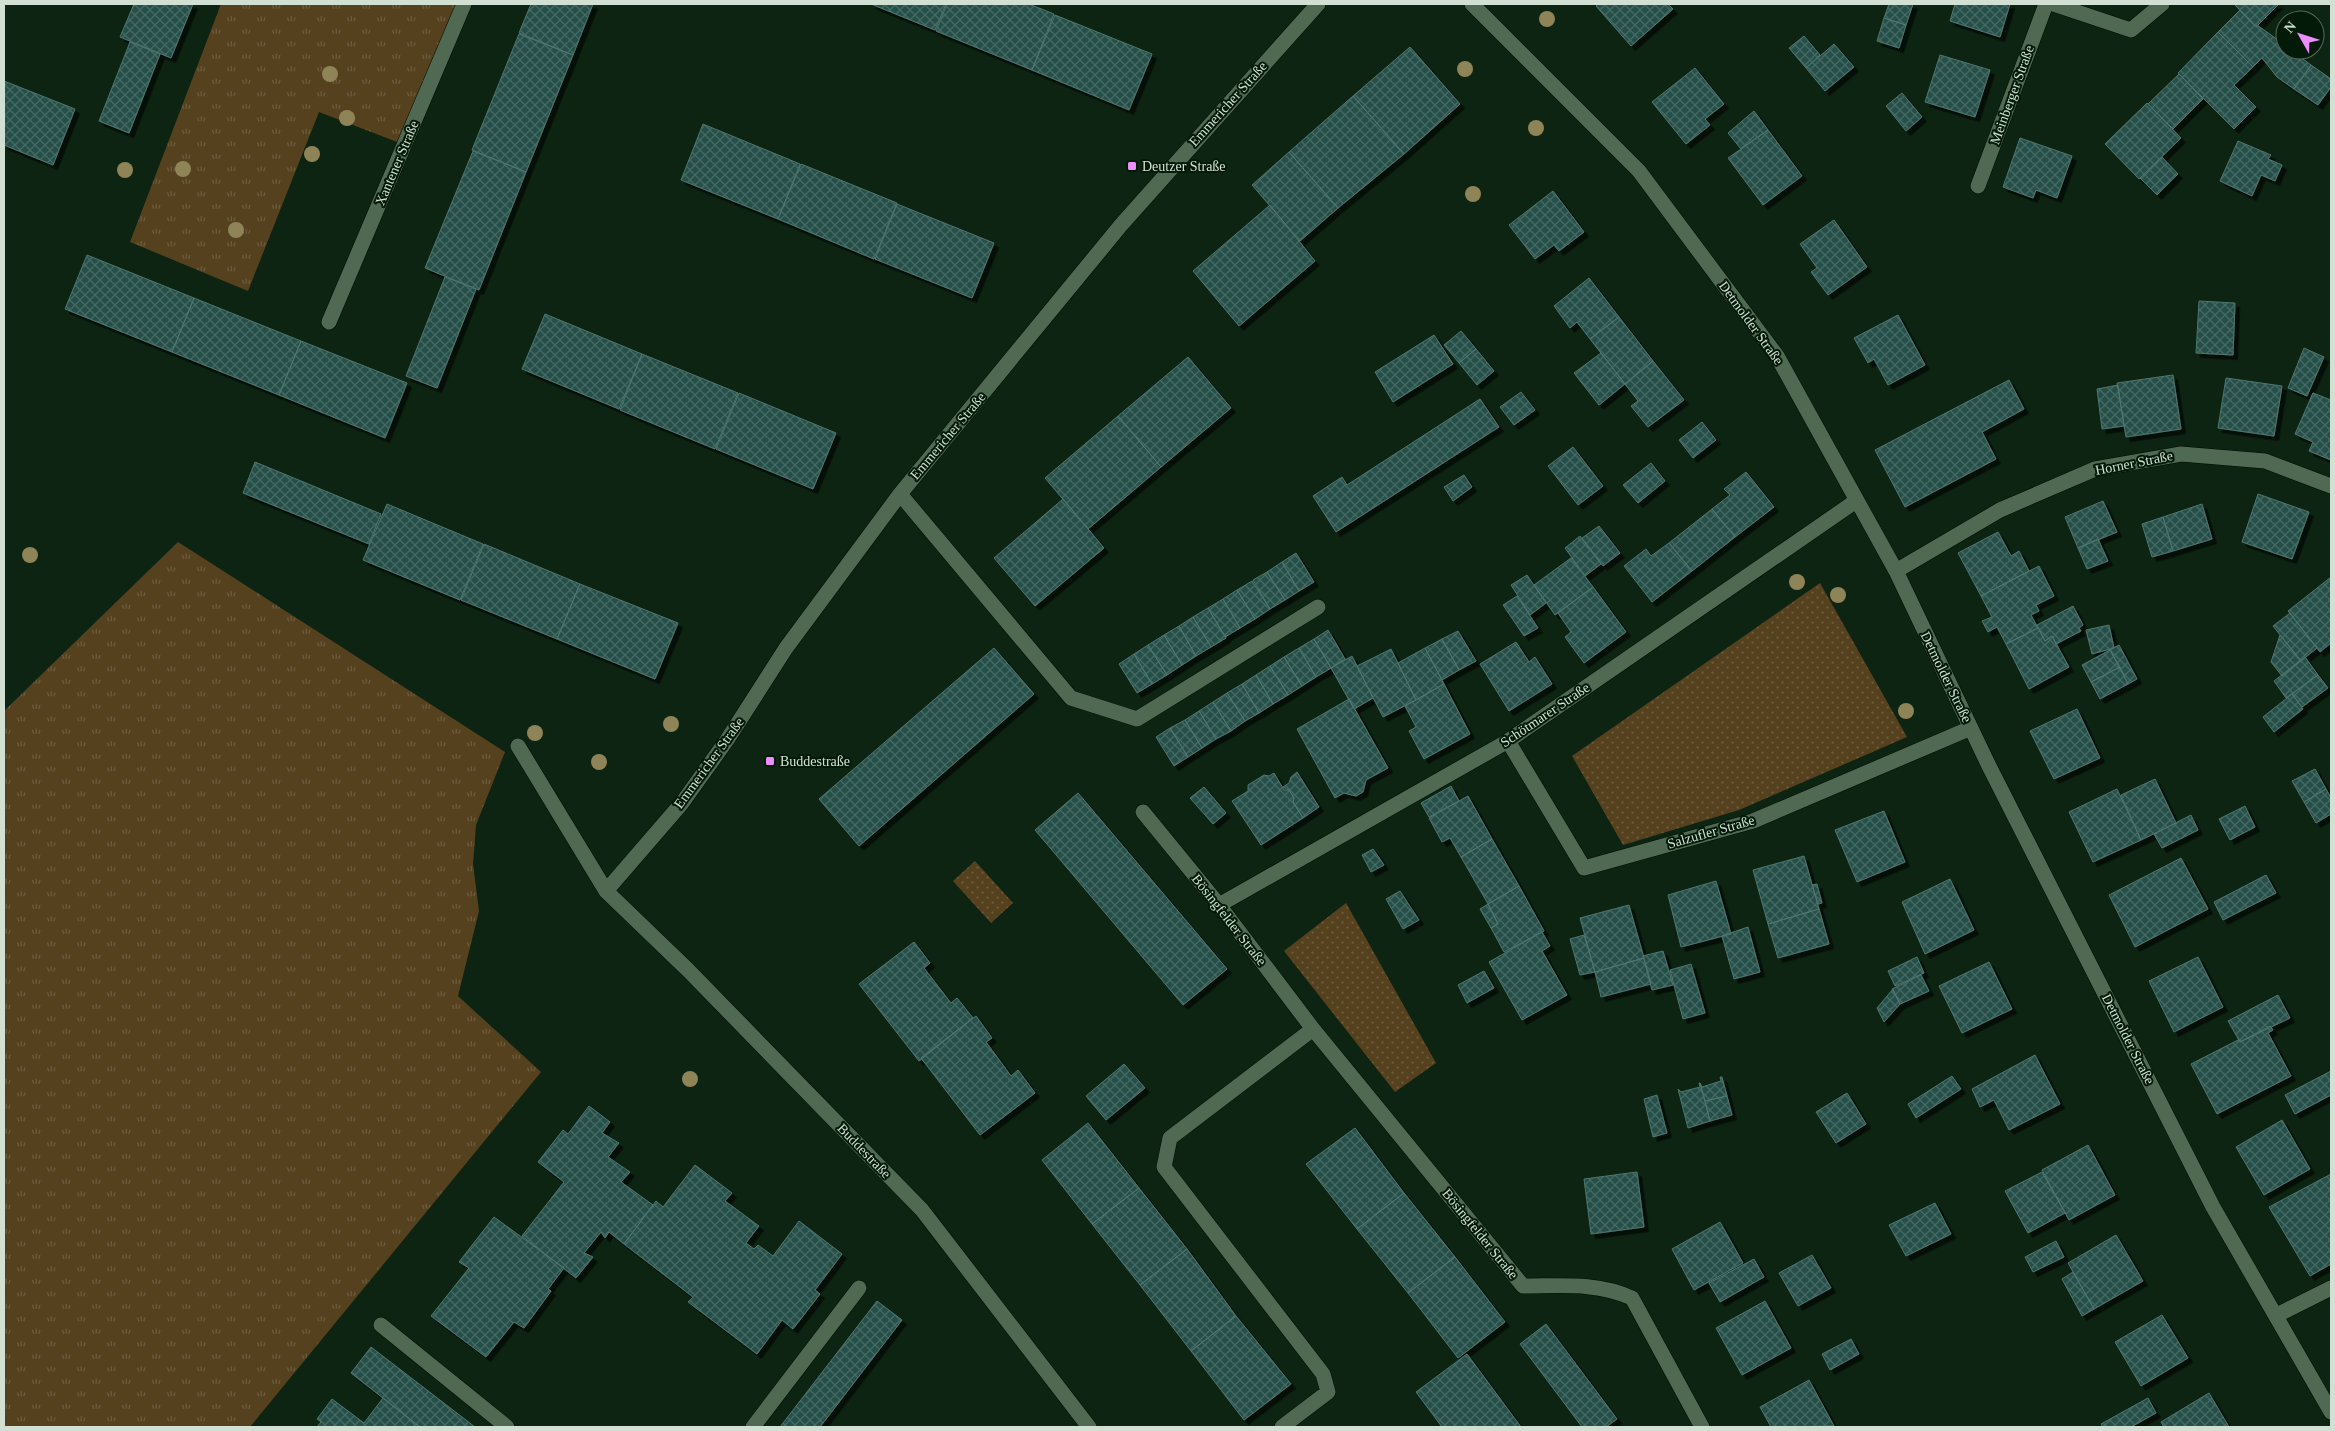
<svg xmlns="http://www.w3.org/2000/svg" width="2335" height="1431" viewBox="0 0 2335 1431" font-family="Georgia,serif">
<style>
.grass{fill:url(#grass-tufts)}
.park{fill:url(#park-dots)}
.building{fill:url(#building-cross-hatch);stroke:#4e7770;filter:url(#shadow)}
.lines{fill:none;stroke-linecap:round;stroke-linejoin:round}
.minor-casing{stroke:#000d01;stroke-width:16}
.minor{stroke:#4f6953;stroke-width:15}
.tree{fill:#8e8458}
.poi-dot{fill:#eb8dfb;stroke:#041a08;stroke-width:2}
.labels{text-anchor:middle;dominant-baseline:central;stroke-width:4;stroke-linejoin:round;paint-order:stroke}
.street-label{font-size:14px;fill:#d2e0d3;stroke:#041a08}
.poi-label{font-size:14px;fill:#d2e0d3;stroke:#041a08;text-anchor:start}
</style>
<defs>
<pattern id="grass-tufts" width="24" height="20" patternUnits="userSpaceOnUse" patternTransform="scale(1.25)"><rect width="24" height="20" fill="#56411f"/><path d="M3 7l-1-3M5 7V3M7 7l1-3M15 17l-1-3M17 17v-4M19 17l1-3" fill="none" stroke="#6d5c3f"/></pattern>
<pattern id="park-dots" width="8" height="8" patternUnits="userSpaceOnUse" patternTransform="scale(1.25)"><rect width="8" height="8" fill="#56411f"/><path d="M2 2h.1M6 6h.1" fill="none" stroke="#6d5c3f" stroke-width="1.8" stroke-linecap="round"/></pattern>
<pattern id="building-cross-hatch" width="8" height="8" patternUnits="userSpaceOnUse" patternTransform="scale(1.25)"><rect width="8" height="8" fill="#27504a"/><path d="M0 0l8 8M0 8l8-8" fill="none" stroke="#456963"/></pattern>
<filter id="shadow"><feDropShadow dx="4.5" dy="4.5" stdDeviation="0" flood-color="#0009"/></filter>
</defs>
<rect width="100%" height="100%" fill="#0c2411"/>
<path class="grass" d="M221,4h243l-59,141 -86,-33 -71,179 -118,-49z
M178,542l327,210 -29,73 -3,39 6,47 -21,85 83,76 -291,355h-246v-716z"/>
<path class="park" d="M1820,583l87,154 -168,73 -116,35 -51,-89z
M975,861l38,42 -22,20 -38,-42z
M1346,903l90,160 -41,29 -111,-141z"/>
<path class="building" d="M134,4h59l-22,54 -51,-21z
M531,4h62l-20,51 -54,-22z
M871,4h75l-11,26z
M947,4h82l25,10 -22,56 -96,-39z
M1598,4h70l5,5 -42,37 -35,-40z
M1889,4h24l-7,21 -22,-7z
M1955,4h55l-10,33 -50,-16z
M2234,4h45l-23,23z
M2240,10l16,17 1,-2 28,20v5h6l20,15 -17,24 -17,-12 -15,-19 -9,9 -35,-35z
M1055,15l97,39 -23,56 -97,-40z
M1884,18l22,7 -7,23 -22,-7z
M2218,32l35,35 -19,18 22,22 -22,22 -56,-56z
M519,34l54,21 -47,117 -54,-22z
M1804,36l16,19 -14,13 -17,-20z
M130,42l30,12 -31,79 -30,-12z
M1834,44l20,23 -29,24 -19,-23z
M1410,47l50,57 -56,50 -51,-58z
M1940,55l50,15 -15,47 -50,-15z
M2311,65l20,14v8l-13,18 -24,-16z
M1695,68l29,36 -19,15 5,6 -24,19 -34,-42z
M2179,74l24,25 -30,30 -25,-25z
M4,81l71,28 -22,56 -49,-20z
M1902,93l20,24 -16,14 -20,-25z
M1353,96l51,58 -66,54 -49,-56z
M2147,103l34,35 -42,41 -34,-35z
M1754,111l14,19 -27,19 -13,-16z
M703,124l97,40 -22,55 -97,-39z
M1768,130l34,46 -39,29 -35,-47z
M2020,138l52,18 -15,42 -21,-8 -3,8 -30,-11z
M2238,141l33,14 -3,4 14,6 -7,16 -14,-6 -9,21 -32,-15z
M473,151l53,21 -47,118 -54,-22z
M1289,152l49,56 -38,33 -48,-56z
M2162,157l16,17 -21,21 -17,-17z
M801,164l96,39 -23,56 -96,-40z
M1553,191l31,41 -25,19 -5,-6 -19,14 -26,-34z
M897,204l97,39 -22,55 -97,-39z
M1270,205l45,56 -76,65 -46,-55z
M1834,220l33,47 -39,28 -17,-23 6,-4 -17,-24z
M87,255l107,43 -22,54 -107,-43z
M445,277l31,12 -39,99 -31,-12z
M1589,278l30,39 -29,22 -13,-17 -7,6 -16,-22z
M194,298l107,43 -22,54 -107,-43z
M2199,301l36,2 -2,52 -37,-2z
M545,314l97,40 -23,55 -97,-40z
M1898,315l27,50 -37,20 -14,-26 -6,4 -14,-25z
M1619,317l34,44 -28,23 -35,-45z
M1461,331l15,18 -17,14 -15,-18z
M1434,335l19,29 -60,38 -18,-30z
M301,341l106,42 -22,55 -106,-43z
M2304,348l20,9 -17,39 -19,-8z
M1476,349l18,22 -17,14 -18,-22z
M1601,353l24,31 -26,21 -25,-32z
M642,354l96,39 -23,56 -95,-39z
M1188,357l43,51 -70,59 -43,-51z
M1653,361l31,39 -36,27 -17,-21 7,-5 -13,-17z
M2173,375l8,54 -55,8 -9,-54z
M2226,378l56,8 -8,50 -56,-8z
M2009,380l15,29 -42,23 14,27 -91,48 -30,-57z
M2118,385l6,41 -22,3 -5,-40z
M1521,392l14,18 -21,15 -14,-18z
M739,393l97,40 -23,56 -97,-40z
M2313,393l18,7v60l-22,-9 4,-9 -18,-8z
M1480,399l19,28 -163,105 -23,-36 29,-19 5,8z
M1118,416l43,51 -73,62 -43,-51z
M1702,422l14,18 -23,18 -14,-18z
M1573,447l30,39 -25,19 -30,-39z
M255,462l126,52 -12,30 -126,-51z
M1651,463l14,18 -27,22 -15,-18z
M1746,472l28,35 -39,30 -23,-28 18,-14 -6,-6z
M1464,475l8,12 -19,14 -9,-14z
M2258,494l51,18 -17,47 -50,-17z
M1063,499l41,49 -69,58 -41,-48z
M2103,501l14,31 -39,16 -13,-31z
M387,504l96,40 -23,56 -97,-40z
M2202,504l10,35 -39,12 -10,-34z
M1712,509l23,28 -43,34 -23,-28z
M2163,517l10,34 -21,6 -10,-33z
M1599,526l21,27 -17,13 -21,-28z
M1998,532l13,24 8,-5 10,20 -48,25 -23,-43z
M1580,536l21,28 -16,12 -20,-28z
M2098,539l10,22 -21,8 -9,-21z
M1669,543l23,28 -40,31 -28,-36 22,-17 5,7z
M484,544l96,40 -23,55 -96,-39z
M1296,553l18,29 -15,9 -17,-29z
M1571,558l22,29 -38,28 -21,-30z
M1282,562l17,29 -14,9 -18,-28z
M2039,566l15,30 -18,9 3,6 -8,4 7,13 -32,16 -9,-17 -9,5 -6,-11 10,-4 -11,-21z
M1267,572l18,28 -15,9 -17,-29z
M1527,575l19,28 -16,12 -19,-30z
M2331,577v66l-11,9 -32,-41z
M1252,581l18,28 -15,10 -18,-29z
M580,584l98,39 -23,56 -98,-40z
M1593,587l33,45 -42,31 -19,-26 6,-5 -13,-19z
M1237,590l18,29 -15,9 -17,-29z
M1517,596l21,32 -14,8 -21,-31z
M1223,599l17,29 -15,9 -17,-29z
M2073,606l10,19 -4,3 2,3 -25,13 -4,-8 -7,5 -8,-16z
M1208,608l18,30 -15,9 -18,-30z
M2290,613l27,35 -16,13 -28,-35z
M1193,617l18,30 -15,9 -17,-30z
M2109,625l5,23 -22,6 -6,-24z
M1179,626l17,30 -14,9 -18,-30z
M2038,628l7,13 7,-5 17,31 -40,22 -23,-45z
M1328,630l17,29 -14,9 -17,-29z
M1458,631l18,30 -17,9 -17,-31z
M1164,635l18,30 -15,10 -19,-30z
M2280,635l21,26 -19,15 -11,-14z
M1314,639l17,29 -15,9 -17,-29z
M1442,639l17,31 -17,10 -17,-32z
M1516,642l13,20 6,-5 17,27 -43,27 -29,-47z
M1148,645l19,30 -15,9 -18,-30z
M2119,645l18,34 -9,5 -18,-34z
M994,648l40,46 -175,152 -40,-47z
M1299,648l17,29 -14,9 -18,-29z
M1425,648l19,36 -28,16 -18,-37z
M1391,649l25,51 -33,17 -26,-51z
M2110,650l10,17 -29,15 -9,-17z
M1134,654l18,30 -15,9 -18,-29z
M1352,656l21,42 -19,11 -23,-41z
M1284,657l18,29 -14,9 -18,-29z
M2305,657l13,18 -32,23 -12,-17z
M1270,666l18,29 -15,9 -17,-29z
M2120,667l8,17 -28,15 -9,-17z
M1256,675l17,29 -14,9 -17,-29z
M2318,675l10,13 -26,19 -10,-13z
M1242,684l17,29 -14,8 -18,-28z
M1444,684l26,50 -46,25 -15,-28 7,-4 -11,-21z
M1227,693l18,28 -14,10 -18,-29z
M2292,694l11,15 -29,23 -11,-15z
M1349,699l39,69 -22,12 -3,12 -7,4 -12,-3 -9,5 -38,-69z
M1213,702l18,29 -15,8 -17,-28z
M2077,709l23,49 -46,21 -24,-48z
M1199,711l17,28 -14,9 -17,-28z
M1185,720l17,28 -14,9 -18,-29z
M1170,728l18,29 -14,9 -18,-29z
M2315,769l11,20 -22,13 -12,-21z
M1297,772l22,35 -16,11 -10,-16 1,-4 -5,-8 -6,-3 6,-4 2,-6z
M1274,773l10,17h5l5,8 -1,4 10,16 -42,27 -29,-44 16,-10v-6l16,-10 5,1z
M2155,779l21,44 -35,17 -20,-45z
M1451,786l8,15 -30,16 -8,-14z
M1204,787l22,26 -13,11 -23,-26z
M2117,789l24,51 -48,22 -24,-50z
M2326,789l5,9v16l-15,9 -12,-21z
M1078,793l149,176 -44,36 -148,-175z
M1468,796l24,43 -31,18 -11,-19 -8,4 -13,-24z
M2245,806l10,21 -25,13 -11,-21z
M1884,811l21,51 -48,20 -22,-52z
M2191,815l7,15 -36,18 -8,-14z
M1492,839l27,47 -31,18 -27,-47z
M1373,849l11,16 -13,7 -9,-17z
M1804,856l15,53 -51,15 -15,-54z
M2181,858l27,51 -73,38 -26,-52z
M2266,875l10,18 -53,27 -9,-18z
M1950,879l24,51 -49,24 -23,-52z
M1716,881l15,53 -50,13 -13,-52z
M1817,884l5,19 -4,1 -6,-19z
M1519,886l25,45 -40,21 -13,-24 7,-4 -10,-20z
M1400,891l19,29 -16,9 -17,-30z
M1488,904l10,20 -7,4 -11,-19z
M1629,905l15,53 -49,14 -15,-54z
M1819,909l10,35 -51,14 -10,-34z
M1748,927l12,45 -26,7 -12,-43z
M1542,932l8,14 -8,5 25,44 -45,25 -33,-58z
M1584,935l11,37 -15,3 -10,-36z
M914,942l16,21 -6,5 27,35 6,-5 16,20 -54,43 -60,-77z
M1663,951l10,34 -21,5 -9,-34z
M1917,957l7,16 -29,13 -7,-15z
M2198,957l25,50 -49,25 -25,-51z
M1644,958l7,26 -50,13 -6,-25z
M1989,962l23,47 -50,24 -23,-47z
M1691,964l14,49 -22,6 -13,-49z
M1484,971l10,17 -27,15 -9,-18z
M1921,975l8,16 -29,13 -8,-15z
M1893,989l7,15 -16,18 -7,-14z
M2278,995l12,23 -50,24 -12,-21z
M976,1016l16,22 -6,4 25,34 7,-6 17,23 -55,42 -59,-77z
M2270,1026l3,4 -5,3 23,43 -74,38 -26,-50 47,-24 2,2z
M2035,1055l25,49 -51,26 -15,-30 -14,7 -8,-18z
M1124,1064l21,24 -39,32 -20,-24z
M2331,1071v24l-36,19 -10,-19z
M1952,1076l9,13 -45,29 -8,-14z
M1720,1077h2l5,19 -22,5 -5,-18 2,4 19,-6z
M1699,1083h1l10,38 -22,7 -10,-39 3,3 19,-5z
M1847,1093l19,31 -30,19 -20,-31z
M1657,1095l10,38 -14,4 -9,-38z
M1727,1096l5,19 -22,6 -5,-20z
M589,1106l21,16 -8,11 17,10 -11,14 22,15 -9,10 32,23 -29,39 -15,-12 -4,6 -4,-6 -17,21 9,4 -17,21 -54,-42 42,-54 -26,-20 25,-32 5,4z
M2282,1120l28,49 -46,26 -28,-48z
M1088,1123l51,65 -47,36 -50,-64z
M1355,1128l49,65 -47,36 -51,-65z
M2088,1145l27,50 -46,25 -27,-50z
M695,1165l37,28 -7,8 34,25 -13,17 8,6 4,-4 15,11 26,-35 43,33 -27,36 5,4 -27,35 -11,-9 -25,34 -69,-52 5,-5 -69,-53 32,-43 7,6z
M1637,1172l7,55 -53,7 -7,-55z
M2042,1172l23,41 -37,20 -23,-42z
M2331,1174v90l-21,12 -41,-69z
M1139,1188l48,61 -47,36 -48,-61z
M1404,1193l51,64 -47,36 -51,-64z
M1935,1203l16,31 -45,22 -17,-31z
M494,1217l70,51 -16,21 3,2 -27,37 -10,-6 -28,35 -55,-41 38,-48 -10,-6z
M1720,1222l23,41 -49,27 -22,-41z
M2116,1235l27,46 -49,28 -26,-46z
M2056,1241l8,16 -31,15 -8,-15z
M1187,1249l49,67 -45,35 -51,-66z
M1812,1255l19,33 -33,18 -19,-33z
M1455,1257l50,65 -47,36 -50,-65z
M1754,1259l10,18 -44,25 -11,-19z
M2073,1272l21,37 -12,7 -20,-37z
M877,1301l25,19 -82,107h-40z
M1765,1301l26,47 -49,27 -26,-47z
M2162,1315l26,43 -47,28 -26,-44z
M1236,1316l55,68 -47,36 -53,-69z
M1546,1324l71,95 -11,8h-24l-62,-83z
M1851,1339l8,15 -29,16 -8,-16z
M371,1347l104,80h-55l-69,-54z
M1467,1354l54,73h-79l-26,-35z
M1809,1380l25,46 -63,1 -11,-20z
M2209,1393l20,34h-65l-3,-5z
M383,1398l37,29h-103l4,-5 -4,-3 15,-20 32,24z
M2148,1398l8,15 -25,14h-28l-2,-3z"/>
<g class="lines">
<defs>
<path id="minor" d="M1472,4l167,167 138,185 119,215 92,193 225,443 118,205
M2053,4l78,26 31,-26
M1978,186l68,-182
M329,322l135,-318
M900,494l171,204 66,21 181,-112
M1896,571l104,-61 95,-41 86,-15 84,7 66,25
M1508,741l76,127 169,-47 218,-93
M518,746l88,145 82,79 234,240 167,217
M1143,812l76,93 94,124 210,257c38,0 74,-4 109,12l70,129
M606,891l76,-88 45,-63 59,-92 114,-154 221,-269 197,-221
M1219,905l289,-164 348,-240
M2277,1315l54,-27
M381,1325l126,102
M753,1427l106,-139
M1282,1427l46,-35 -5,-18 -159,-207 6,-29 143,-109"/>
</defs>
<use href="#minor" class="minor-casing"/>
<use href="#minor" class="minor"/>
</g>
<g class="tree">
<circle cx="1547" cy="19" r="8"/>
<circle cx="1465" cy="69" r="8"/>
<circle cx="330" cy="74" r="8"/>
<circle cx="347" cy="118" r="8"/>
<circle cx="1536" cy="128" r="8"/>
<circle cx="312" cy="154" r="8"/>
<circle cx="183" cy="169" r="8"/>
<circle cx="125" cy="170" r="8"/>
<circle cx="1473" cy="194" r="8"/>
<circle cx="236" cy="230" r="8"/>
<circle cx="30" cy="555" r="8"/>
<circle cx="1797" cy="582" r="8"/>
<circle cx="1838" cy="595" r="8"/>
<circle cx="1906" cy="711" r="8"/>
<circle cx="671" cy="724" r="8"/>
<circle cx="535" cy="733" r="8"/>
<circle cx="599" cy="762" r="8"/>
<circle cx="690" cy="1079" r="8"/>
</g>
<g class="poi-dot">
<rect x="1127" y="161" width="10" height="10" rx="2.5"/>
<rect x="765" y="756" width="10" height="10" rx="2.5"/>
</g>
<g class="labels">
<g class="street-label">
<text transform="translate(2012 95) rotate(-70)">Meinberger Straße</text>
<text transform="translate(1228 104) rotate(-48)">Emmericher Straße</text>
<text transform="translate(397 163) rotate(-67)">Xantener Straße</text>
<text transform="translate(1751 323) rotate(54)">Detmolder Straße</text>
<text transform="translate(948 436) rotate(-50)">Emmericher Straße</text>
<text transform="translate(2134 463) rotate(-11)">Horner Straße</text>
<text transform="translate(1946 677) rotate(64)">Detmolder Straße</text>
<text transform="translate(1545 715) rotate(-34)">Schötmarer Straße</text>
<text transform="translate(709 763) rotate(-54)">Emmericher Straße</text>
<text transform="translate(1711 832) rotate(-16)">Salzufler Straße</text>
<text transform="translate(1229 920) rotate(52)">Bösingfelder Straße</text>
<text transform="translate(2128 1039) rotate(63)">Detmolder Straße</text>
<text transform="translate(864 1151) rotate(46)">Buddestraße</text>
<text transform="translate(1480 1234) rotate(51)">Bösingfelder Straße</text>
</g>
<g class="poi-label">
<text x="1142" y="166">Deutzer Straße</text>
<text x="780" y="761">Buddestraße</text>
</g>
</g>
<rect width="2335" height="1431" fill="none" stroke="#d2e0d3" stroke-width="10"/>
<g transform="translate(2300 35) rotate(309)"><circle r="24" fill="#041a08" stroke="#566959"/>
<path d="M0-4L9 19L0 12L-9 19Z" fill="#eb8dfb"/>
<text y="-8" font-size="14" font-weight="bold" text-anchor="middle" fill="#d2e0d3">N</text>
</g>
</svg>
